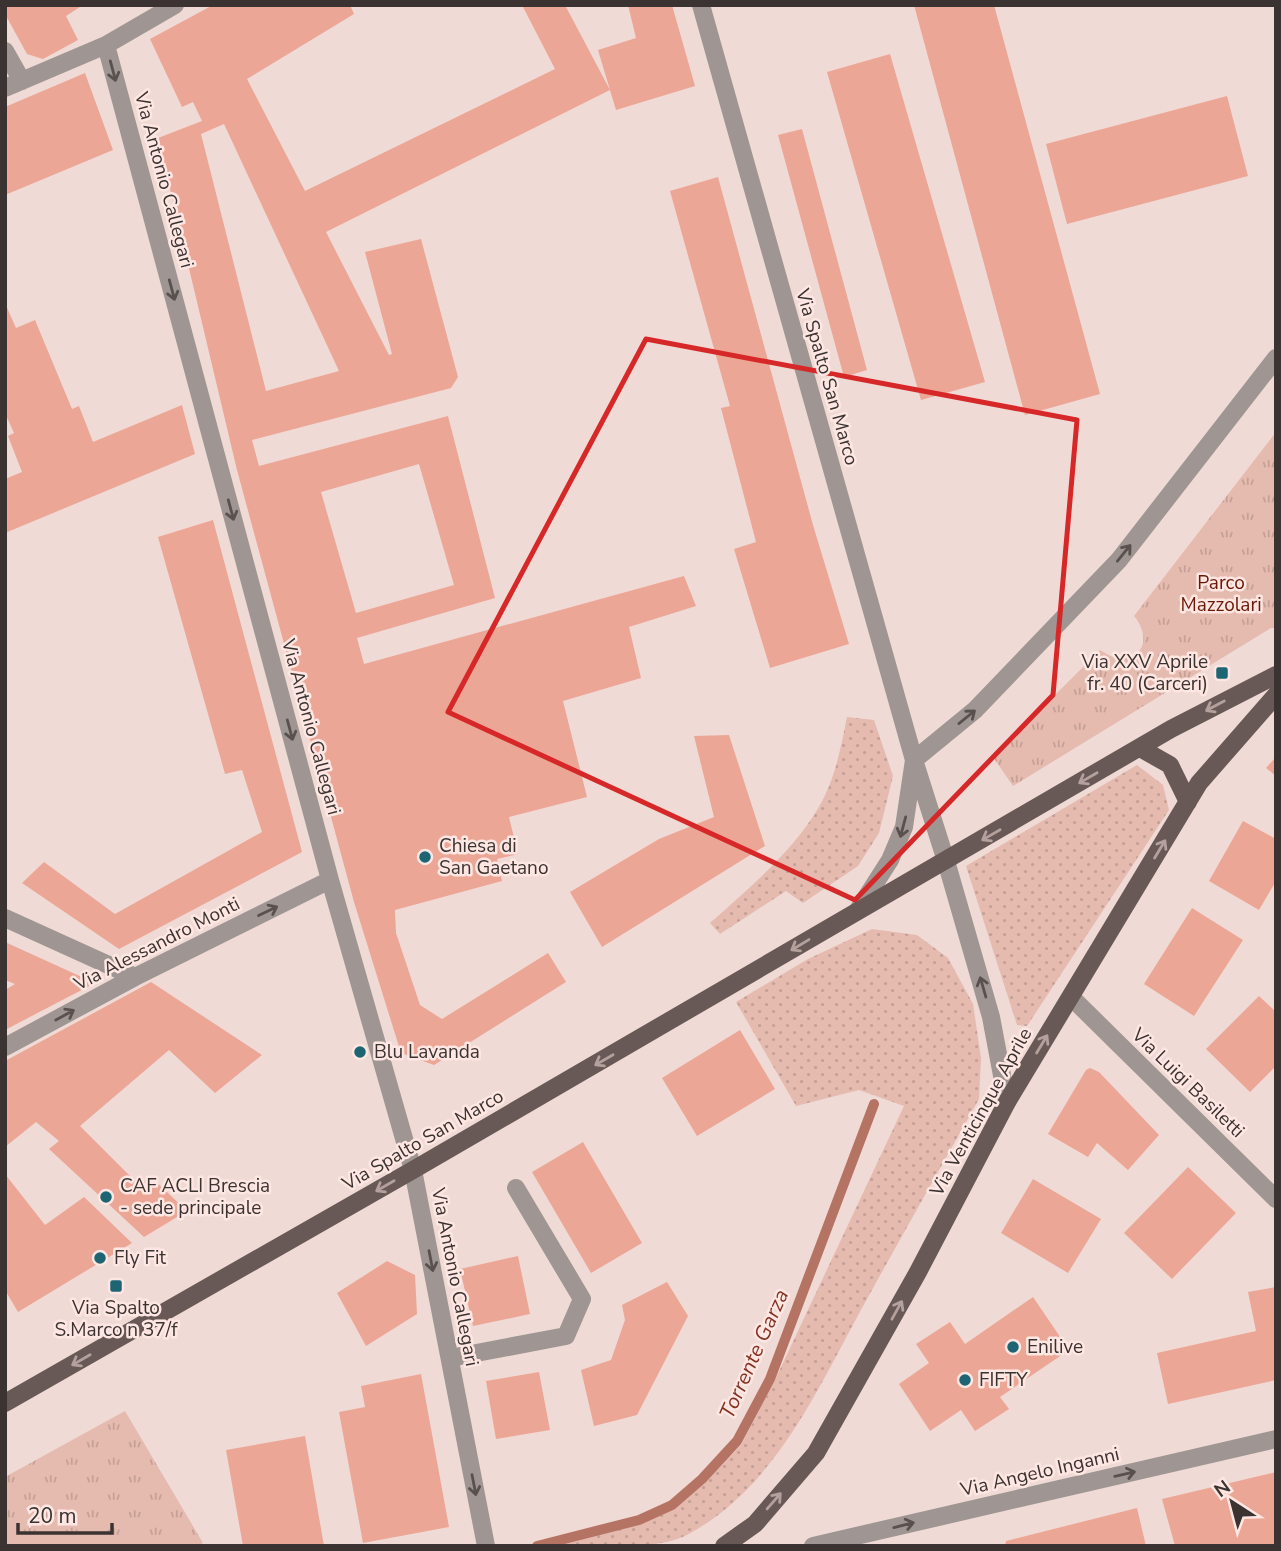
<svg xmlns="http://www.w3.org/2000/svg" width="1281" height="1551" viewBox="0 0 1281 1551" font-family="'Nunito Sans',sans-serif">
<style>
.grass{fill:url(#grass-dots)}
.park{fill:url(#park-tufts)}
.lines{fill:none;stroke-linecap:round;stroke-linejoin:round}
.stream{stroke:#b57364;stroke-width:10}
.building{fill:#eca696;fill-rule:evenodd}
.minor{stroke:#9f9693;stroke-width:18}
.major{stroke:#695956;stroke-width:18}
.oneway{stroke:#59514e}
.oneway2{stroke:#b4a09c}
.marked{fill:none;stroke:#d62828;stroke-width:5;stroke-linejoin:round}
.poi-dot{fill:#1d6573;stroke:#fee7e2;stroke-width:2.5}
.labels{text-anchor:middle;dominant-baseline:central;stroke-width:5;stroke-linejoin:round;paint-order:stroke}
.street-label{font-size:19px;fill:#3b3331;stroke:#fee7e2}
.park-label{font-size:19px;fill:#691807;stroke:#fee7e2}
.poi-label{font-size:19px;fill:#3b3331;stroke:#fee7e2;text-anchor:start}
.water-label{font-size:21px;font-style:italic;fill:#843221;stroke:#fee7e2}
</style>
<defs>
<pattern id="grass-dots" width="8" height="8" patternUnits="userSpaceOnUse" patternTransform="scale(1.75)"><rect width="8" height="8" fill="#e5baaf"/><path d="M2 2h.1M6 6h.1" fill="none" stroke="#c5a097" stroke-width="1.8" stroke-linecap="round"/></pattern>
<pattern id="park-tufts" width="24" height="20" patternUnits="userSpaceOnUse" patternTransform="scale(1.75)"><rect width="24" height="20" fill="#e5baaf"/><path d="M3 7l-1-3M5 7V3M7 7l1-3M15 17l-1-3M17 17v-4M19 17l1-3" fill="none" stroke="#c5a097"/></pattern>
</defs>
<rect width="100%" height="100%" fill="#f0dad5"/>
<path class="grass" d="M847,717l27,3 19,56 -14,57 -21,33 -55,37 -17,-12 -66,43 -10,-11c39,-35 84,-72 110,-118 15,-26 21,-58 27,-88z
M1137,765l26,20 6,25 -142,216 -10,-1 -51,-159z
M872,929l45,6 31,23 25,46 8,54 -2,41c-37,66 -75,133 -112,200 -48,86 -90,189 -182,237 -32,15 -95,10 -132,10l85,-22 36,-16 32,-26 35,-37 33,-63 130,-276 -45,-16 -63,16 -60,-104 72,-43z"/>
<path class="park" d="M1276,432v196h-5l-258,158 -20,-29 107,-107c7,4 14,9 22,8 26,-1 26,-26 12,-42z
M125,1411l78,132 -7,3h-191v-69z"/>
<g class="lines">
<path class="stream" d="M537,1546l102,-26 33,-15 30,-26 35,-38 33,-62 104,-275"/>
</g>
<path class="building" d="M5,5h78l-17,11 12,24 -35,19 -16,-5 -22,-40z
M213,5h137l4,9 -107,65 58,112 250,-122 -33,-64h43l45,85 -284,142 63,123 3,-1 -27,-102 56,-13 37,138 -7,11 -199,52 7,26 189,-50 47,182 -138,40 7,26 320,-88 12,30 -67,21 12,51 -78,23 24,96 -78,20 9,37 -21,5 5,22 -107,29 1,23 24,72 22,14 106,-66 18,29 -132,83 -33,-12 -47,-151 -117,-432 -79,-332 44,-17 -9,-19 -11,5 -32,-68zM224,124l115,247 -73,20 -65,-257zM419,464l35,121 -98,28 -35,-121z
M628,5h44l23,81 -79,24 -18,-60 38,-12z
M914,5h80l106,389 -75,21z
M890,54l95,328 -64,18 -94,-328z
M85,73l28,77 -108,45v-88z
M1227,96l21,80 -181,48 -21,-80z
M802,129l65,241 -23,7 -66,-242z
M718,177l95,348 36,119 -79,24 -36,-119 22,-7 -35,-134 9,-2 -60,-215z
M5,303l11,25 19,-8 37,89 7,-3 14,36 89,-37 13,49 -190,79v-54l17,-7 -14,-36 6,-3 -9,-20z
M213,520l89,332 -183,97 -97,-66 22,-21 71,52 147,-82 -20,-62 -17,4 -67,-237z
M729,735l36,111 -163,101 -32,-55 89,-53 55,-22 -20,-81z
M1276,757v19l-10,-8z
M1243,821l33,18v42l-17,29 -50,-29z
M1192,908l51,32 -49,76 -50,-32z
M5,942l90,41 -90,47v-40l10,-6 -10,-4z
M151,982l111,73 -47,38 -46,-43 -89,76 59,59 12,-8 36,34 -43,26 -95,-88 10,-8 -23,-19 -31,25v-86z
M1259,996l17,16v54l-26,26 -44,-43z
M740,1030l35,59 -78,47 -35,-58z
M1090,1068l9,4 60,63 -31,35 -31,-27 -9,14 -40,-23 38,-64z
M583,1142l59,101 -51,30 -59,-101z
M1188,1167l48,46 -64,66 -48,-46z
M5,1174l40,51 39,-28 48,46 -114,69 -13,-22z
M1033,1179l68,40 -33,54 -67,-40z
M518,1256l12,58 -57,12 -13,-57z
M387,1261l28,14 2,39 -51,32 -29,-53z
M667,1282l21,34 -51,99 -43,11 -13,-56 30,-10 14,-40 -3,-15z
M1276,1287v93l-108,24 -11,-51 99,-22 -8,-39z
M1033,1297l36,53 -69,47 9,12 -34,22 -14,-21 -31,21 -31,-47 30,-21 -13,-19 34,-22 15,22z
M539,1372l11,58 -54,9 -10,-58z
M421,1374l28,153 -86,16 -24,-131 26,-5 -4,-21z
M305,1436l19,110h-81l-17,-96z
M1276,1472v74h-101l-13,-47z
M1137,1508l9,38h-141l1,-5z"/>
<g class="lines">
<path class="minor" d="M701,5l213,755 32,101 45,156 16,85
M106,45l69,-40
M5,51l17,30
M5,88l101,-43 224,835 83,290 73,376
M858,910l32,-50 14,-33 10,-67 61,-50 144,-150 157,-202
M5,918l130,59
M1071,997l205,202
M5,1047l130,-70 195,-97
M450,1358l116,-22 16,-37 -66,-111
M813,1546l463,-107"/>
<path class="major" d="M1140,748l30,17 18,37
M5,1403l408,-233 758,-441 105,-54
M724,1546l31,-22 61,-71 102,-181 89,-170 192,-319 77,-88"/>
</g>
<defs><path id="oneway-shaft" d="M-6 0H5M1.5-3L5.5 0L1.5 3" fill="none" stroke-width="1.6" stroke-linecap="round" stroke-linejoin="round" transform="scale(1.75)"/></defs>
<g class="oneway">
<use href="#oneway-shaft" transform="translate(113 71) rotate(75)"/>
<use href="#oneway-shaft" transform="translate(172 290) rotate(75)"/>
<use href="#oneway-shaft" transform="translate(231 510) rotate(75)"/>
<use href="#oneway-shaft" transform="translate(1124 553) rotate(-51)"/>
<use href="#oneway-shaft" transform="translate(967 717) rotate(-39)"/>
<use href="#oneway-shaft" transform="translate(290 730) rotate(75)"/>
<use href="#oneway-shaft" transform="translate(903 827) rotate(105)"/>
<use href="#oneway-shaft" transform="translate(268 911) rotate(-26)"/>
<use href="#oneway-shaft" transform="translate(983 987) rotate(-106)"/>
<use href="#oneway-shaft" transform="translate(65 1015) rotate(-29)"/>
<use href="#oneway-shaft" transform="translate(431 1261) rotate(79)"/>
<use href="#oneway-shaft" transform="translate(1125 1474) rotate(-13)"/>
<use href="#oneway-shaft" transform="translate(474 1485) rotate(79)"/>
<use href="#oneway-shaft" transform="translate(904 1525) rotate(-14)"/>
</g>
<g class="oneway2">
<use href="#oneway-shaft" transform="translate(1215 706) rotate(152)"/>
<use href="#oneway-shaft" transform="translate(1088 778) rotate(150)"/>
<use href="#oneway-shaft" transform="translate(991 835) rotate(150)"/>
<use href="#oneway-shaft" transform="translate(1160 849) rotate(-59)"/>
<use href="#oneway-shaft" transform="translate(800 945) rotate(149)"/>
<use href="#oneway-shaft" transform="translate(1042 1044) rotate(-59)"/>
<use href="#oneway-shaft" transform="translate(604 1060) rotate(150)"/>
<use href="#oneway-shaft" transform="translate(385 1186) rotate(150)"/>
<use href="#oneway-shaft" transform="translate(897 1310) rotate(-61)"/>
<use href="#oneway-shaft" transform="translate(81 1360) rotate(150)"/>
<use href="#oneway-shaft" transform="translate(774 1501) rotate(-49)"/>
</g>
<path class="marked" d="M646,339l431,81 -24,275 -198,205 -407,-188z"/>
<g class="poi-dot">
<rect x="1215" y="666" width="14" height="14" rx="3.5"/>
<circle cx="425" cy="857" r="7"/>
<circle cx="360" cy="1052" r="7"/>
<circle cx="106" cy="1197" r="7"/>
<circle cx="100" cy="1258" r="7"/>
<rect x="109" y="1279" width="14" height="14" rx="3.5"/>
<circle cx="1013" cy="1347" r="7"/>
<circle cx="965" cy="1380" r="7"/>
</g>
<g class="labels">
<g class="street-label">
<text transform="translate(164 180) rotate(75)">Via Antonio Callegari</text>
<text transform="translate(827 377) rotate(74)">Via Spalto San Marco</text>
<text transform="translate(311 727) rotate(75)">Via Antonio Callegari</text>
<text transform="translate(157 944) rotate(-27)">Via Alessandro Monti</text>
<text transform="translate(1188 1083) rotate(44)">Via Luigi Basiletti</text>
<text transform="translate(981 1112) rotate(-61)">Via Venticinque Aprile</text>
<text transform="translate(423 1140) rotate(-30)">Via Spalto San Marco</text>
<text transform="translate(455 1277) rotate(79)">Via Antonio Callegari</text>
<text transform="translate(1040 1472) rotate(-13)">Via Angelo Inganni</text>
</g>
<g class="park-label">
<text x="1221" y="583">Parco<tspan x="1221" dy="22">Mazzolari</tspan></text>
</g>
<g class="poi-label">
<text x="1208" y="662" text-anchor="end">Via XXV Aprile<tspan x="1208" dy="22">fr. 40 (Carceri)</tspan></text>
<text x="439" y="846">Chiesa di<tspan x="439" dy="22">San Gaetano</tspan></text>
<text x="374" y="1052">Blu Lavanda</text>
<text x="120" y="1186">CAF ACLI Brescia<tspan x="120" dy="22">- sede principale</tspan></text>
<text x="114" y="1258">Fly Fit</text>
<text x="116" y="1308" text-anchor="middle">Via Spalto<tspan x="116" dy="22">S.Marco n 37/f</tspan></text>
<text x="1027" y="1347">Enilive</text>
<text x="979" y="1380">FIFTY</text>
</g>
<g class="water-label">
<text transform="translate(754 1354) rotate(-66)">Torrente Garza</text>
</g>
</g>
<rect width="1281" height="1551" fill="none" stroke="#3b3331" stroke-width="14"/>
<g transform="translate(1232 1502) rotate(324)" stroke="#fee7e2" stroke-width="5" paint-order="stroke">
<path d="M0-5L12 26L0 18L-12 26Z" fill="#3b3331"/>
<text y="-10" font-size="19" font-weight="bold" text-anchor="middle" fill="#3b3331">N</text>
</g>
<path d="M18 1523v10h94v-10" fill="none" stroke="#3b3331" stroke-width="3.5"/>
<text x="28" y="1523" font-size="21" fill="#3b3331" stroke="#fee7e2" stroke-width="5" paint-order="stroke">20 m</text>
</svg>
